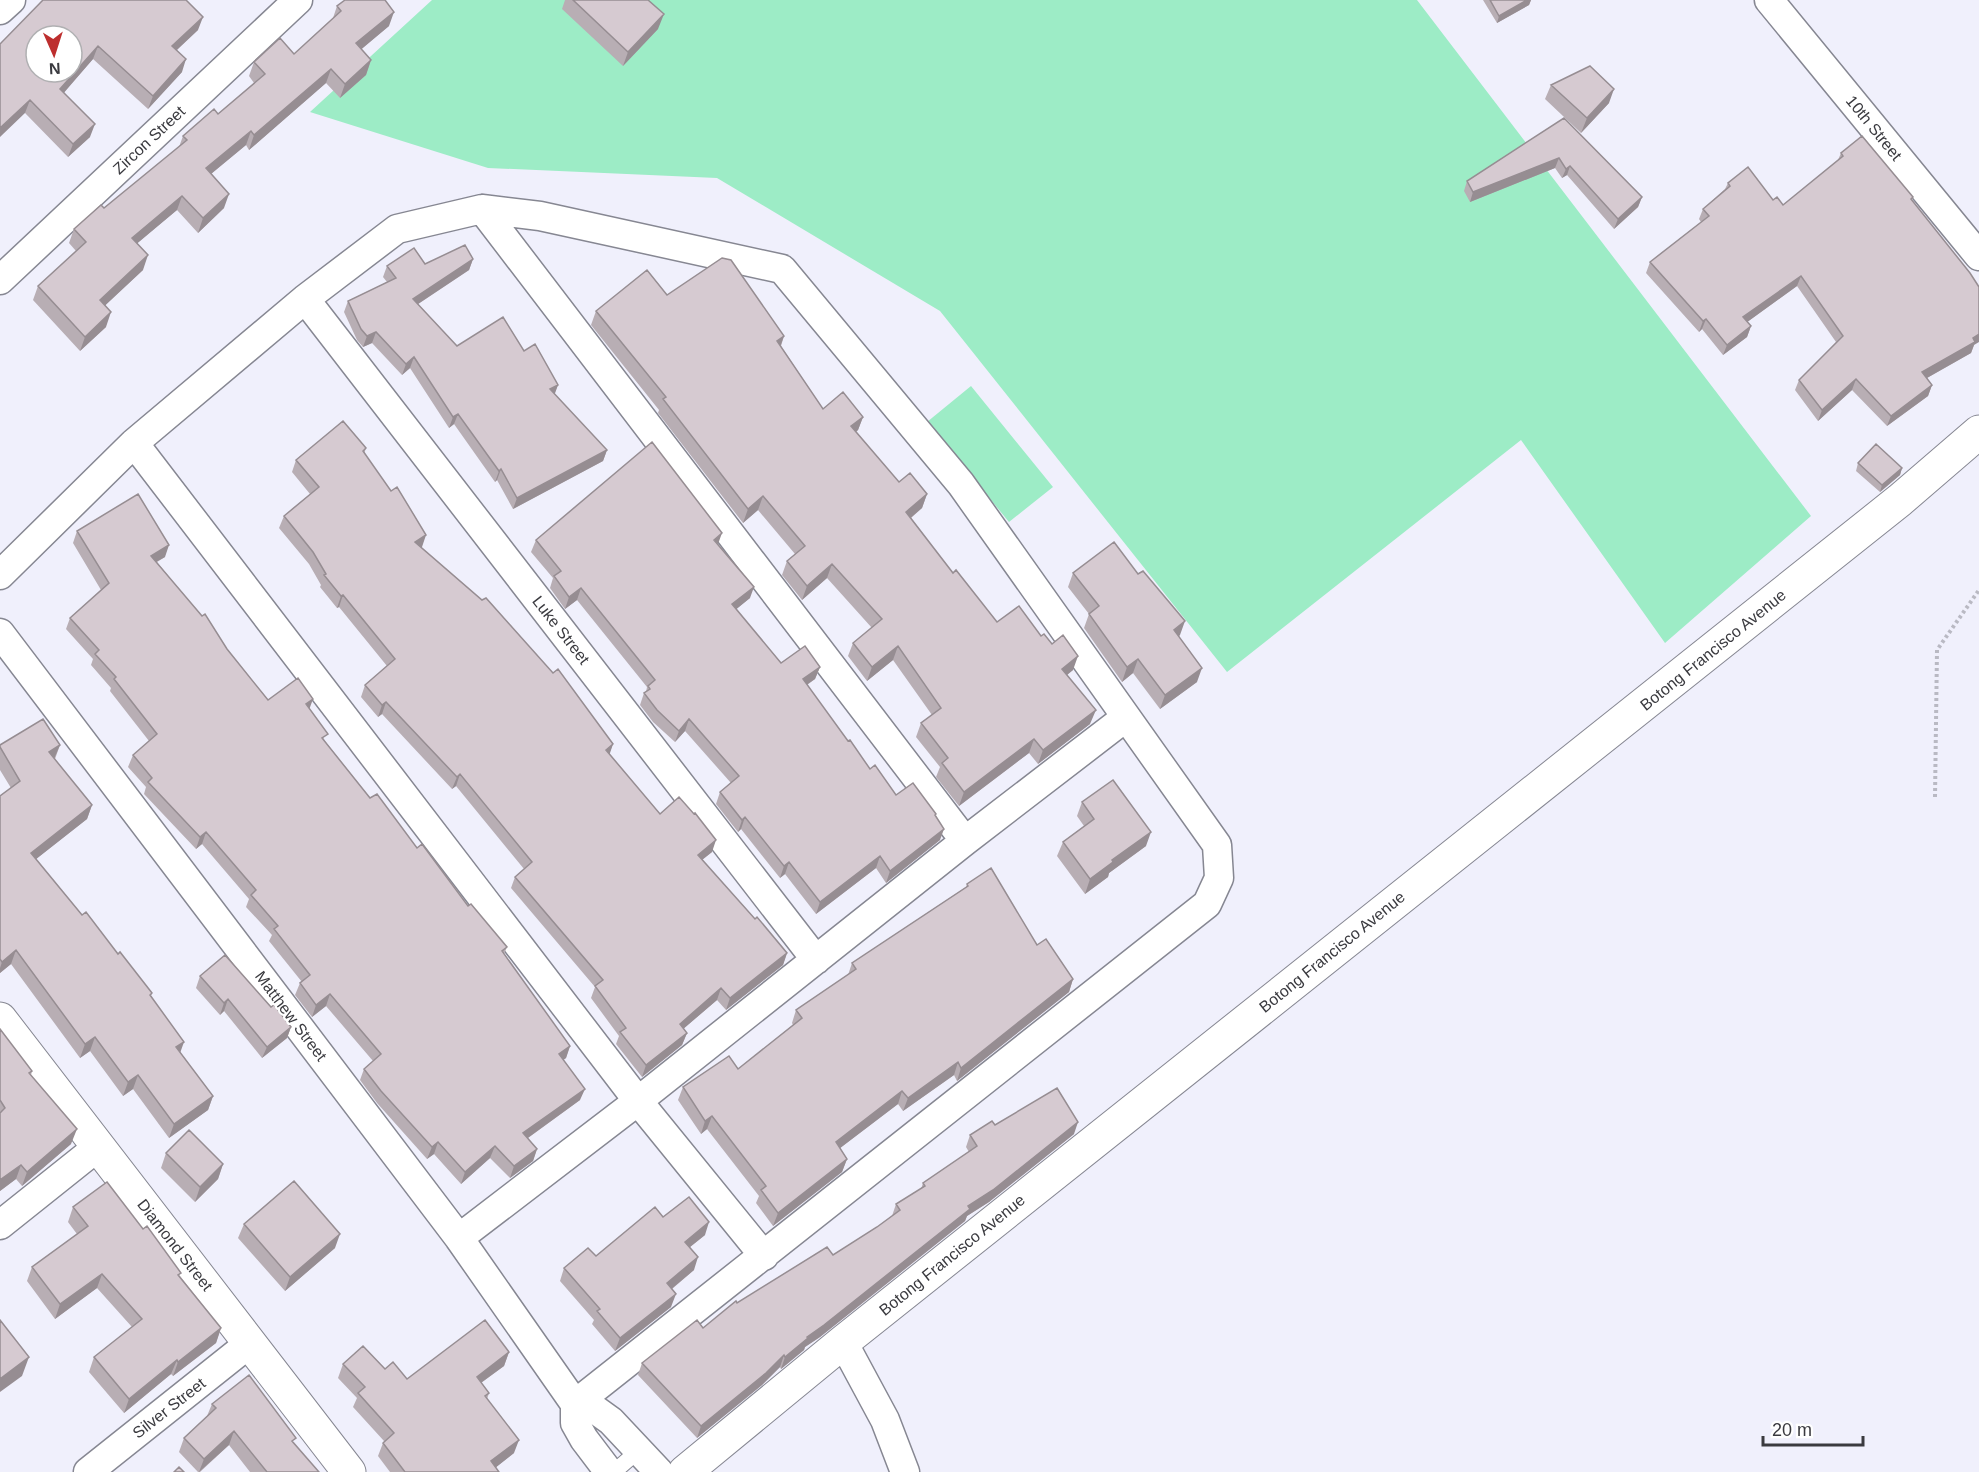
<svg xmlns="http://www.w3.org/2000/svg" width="1979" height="1472" viewBox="0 0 1979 1472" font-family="Arial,sans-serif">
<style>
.green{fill:#9decc6}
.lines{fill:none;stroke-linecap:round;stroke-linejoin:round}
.service-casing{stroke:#868792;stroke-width:17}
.minor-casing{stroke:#868792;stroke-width:31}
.tertiary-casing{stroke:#868792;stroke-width:35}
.path{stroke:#b9b9c3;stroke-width:4;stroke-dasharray:3 3;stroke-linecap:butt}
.service{stroke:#fff;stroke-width:15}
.minor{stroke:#fff;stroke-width:28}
.tertiary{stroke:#fff;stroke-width:33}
.wall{fill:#b8aeb4}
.shaded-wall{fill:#968d92}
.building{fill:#d6cad1;stroke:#968d92;stroke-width:1.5;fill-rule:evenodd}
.labels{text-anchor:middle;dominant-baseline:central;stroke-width:4.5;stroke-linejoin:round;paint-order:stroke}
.street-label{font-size:16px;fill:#3a3a3f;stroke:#fff}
</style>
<rect width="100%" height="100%" fill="#f0f0fc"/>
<path class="green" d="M432,0h985l394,516 -146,127 -144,-203 -294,232 -287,-361 -223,-133 -229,-10 -178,-56z
M971,386l82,101 -44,35 -82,-100z"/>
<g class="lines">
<defs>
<path id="service" d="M614,1472l24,-21"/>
<path id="minor" d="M1769,0l210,256
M0,10l11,-10
M482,209l483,632
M0,280l298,-280
M305,299l511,661
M134,443l504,658 126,155
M0,575l134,-132 171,-144 92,-70 85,-20 58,7 242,53 179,215 256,361 2,33 -12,26 -632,500v19l9,16 25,33
M0,633l459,605 116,166
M0,1225l99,-79
M459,1238l179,-137 327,-260 160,-123
M843,1342l42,78 20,52
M575,1404l18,4 18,13 48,51
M88,1472l162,-129"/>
<path id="tertiary" d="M0,1019l349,453
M685,1472l158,-130 1057,-842 79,-68"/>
</defs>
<use href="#service" class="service-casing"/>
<use href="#minor" class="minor-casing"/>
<use href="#tertiary" class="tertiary-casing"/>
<path class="path" d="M1935,797l2,-147 42,-60"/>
<use href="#service" class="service"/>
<use href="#minor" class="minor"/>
<use href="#tertiary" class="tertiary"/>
</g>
<path class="wall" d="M565,0h83l10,29 -35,37 -61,-57z
M1483,0h48l-2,5 -32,18z
M337,6l52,20 -28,23 10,11 -5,15 -26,23 -14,-15 -77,67 -3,-5 -35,29 13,34 -26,25 -21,-23 -40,33 6,27 -38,35 1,22 -26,24 -47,-51 5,-14 38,-35 -7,-8 5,-14 30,-21 75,-61 4,-11 35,-22 36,-31 -5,-7 5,-14 40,-8 39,-36z
M198,30l-21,20 5,22 -34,37 -55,-50 -29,33 26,45 -22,20 -43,-44 -25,-69z
M1551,85l58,18 -28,30 -36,-34z
M1564,118l78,79 -4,10 -24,22 -47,-54 -5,3 -7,-10 -85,34 -6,-11 3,-10z
M1841,153l72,44 -1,3 62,145 -3,8 -44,25 5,7 -4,11 -41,30 -35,-36 -34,31 -23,-31 4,-10 37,-38 -39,-56 -50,36 4,4 -4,11 -24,18 -21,-26 -3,3 -53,-59 4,-11 51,-40 -2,-3 4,-10 22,-20 3,-6 55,22 55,-45z
M473,259l-4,11 -51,34 39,42 67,5 34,34 -4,9 53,56 -4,11 -90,48 -16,-29 -2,2 -41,-58 -5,4 -39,-60 -8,7 -30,-32 -9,4 -6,-7 -13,-28 4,-11 39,-19 -4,-5 4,-11 38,-2z
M667,295l117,41 -3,10 42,63 40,8 -5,13 -2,2 43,50 28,12 -5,14 -11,10 42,55 44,49 44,14 11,8 21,26 -6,5 23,49 -52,40 -9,-11 -70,53 -23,-29 4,-10 -24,-30 5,-14 11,-8 -39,-55 -26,21 -19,-25 5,-13 19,-15 -45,-50 -25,22 -20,-25 5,-14 8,-7 -37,-44 -15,13 -85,-110 1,-3 -68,-85 5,-14z
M366,448l-2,6 57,93 192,197 -4,10 51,60 52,38 -10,8 53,59 32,34 -4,12 -57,45 -9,-10 -34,29 4,4 -5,12 -40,32 -26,-33 3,-8 -28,-38 4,-11 -84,-99 4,-11 9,-8 -68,-83 -4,3 -70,-75 -4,3 -17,-20 4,-12 22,-19 -48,-59 -2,1 -17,-21 1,-2 -12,-21 -30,-36 5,-12 26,-22 -18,-22 4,-12z
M1858,463l44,5 -2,7 -20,17 -24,-21z
M77,531l88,26 -8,5 111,138 41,9 16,32 45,57 47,50 51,58 39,41 -3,7 66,92 -4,12 -3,2 17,40 -52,38 9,11 -4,12 -23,17 -20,-20 -29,26 -27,-30 -7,5 -50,-56 -17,-23 4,-11 9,-8 -47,-55 -14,11 -17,-22 5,-12 2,-1 -33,-41 3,-6 -26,-28 3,-8 -47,-55 -6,5 -52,-55 2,-7 -18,-20 5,-12 16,-14 -39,-50 1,-3 -20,-23 2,-6 -27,-30 4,-11 31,-28 -28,-47z
M536,540l182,4 32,54 -14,11 45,54 39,4 -5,12 -8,6 41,56 22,28 26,26 40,21 4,24 -54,43 -10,-15 -60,46 -31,-40 -5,4 -39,-49 -3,3 -22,-28 4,-12 11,-9 -46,-52 -10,11 -22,-20 -13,-17 4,-12 2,-1 1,-5 -70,-87 -12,9 -15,-21 3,-10 -22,-26z
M1073,573l107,62 -1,1 18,46 -37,27 -27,-36 -11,9 -38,-54 5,-14 -21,-27z
M0,745h60l-5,14 37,46 -5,14 -51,40 46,56 70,78 -1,3 29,56 33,44 -5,14 -39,28 -36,-49 -10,7 -33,-45 -10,7 -69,-94 -11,9v-177l11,-8 -11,-18z
M1082,802l64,44 -37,27 -1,4 -23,17 -28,-38 6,-14 21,-16 -7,-10z
M967,884l70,61 36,34 -4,13 -112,89 -3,-6 -51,36 -5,-7 -58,44 7,11 -5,13 -69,54 -17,-23 3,-7 -52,-67 -6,5 -23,-34 5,-13 55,-18 55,-44 -1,-2 4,-13 52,-35 4,-12 114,-76z
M200,976l71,31 20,20 -4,11 -25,20 -38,-47 -4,4 -24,-27z
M0,1029l32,42 -1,4 40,69 -49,42 -6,-7 -16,12z
M995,1125l79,9 -85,68 -22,14 -2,5 -145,116 -15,10 -1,3 -23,19 -1,-2 -18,18 -65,53 -59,-63 4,-12 61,-35 34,-25 96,-48 44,-28 15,-11 4,-12 25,-15 2,-6 46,-31 -3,-5 4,-12z
M166,1153l57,11 -5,15 -23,23 -34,-34z
M73,1207l70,22 78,99 -5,15 -43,33 -2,-2 -47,39 -35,-41 5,-15 38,-30 -35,-39 -42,31 -28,-38 5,-14 45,-33 -9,-12z
M663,1217l42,18 -15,12 4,23 -22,19 -1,18 -56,44 -23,-27 2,-4 -34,-39 4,-13 32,-12z
M244,1224l91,24 -50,43 -47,-53z
M509,1352l-5,14 -23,17 8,10 -2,6 27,54 -18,14 3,5h-109l-12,-16 5,-13 1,-2 -31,-34 4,-9 -19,-20 5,-14 42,5 22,10z
M212,1404l82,40 25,28h-69l-21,-27 -29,27h-2l-19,-20 5,-14 23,-22z"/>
<path class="shaded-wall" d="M1527,0h4l-2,5 -32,18 2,-7z
M394,12l-5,14 -38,32 5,-15z
M664,14l-6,15 -35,37 5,-14z
M203,17l-5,13 -31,29 5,-13z
M98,46l-5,13 -37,43 4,-13z
M186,59l-4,13 -34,37 5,-13z
M371,60l-5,15 -26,23 5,-14z
M331,69l-5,14 -77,67 5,-15z
M1614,89l-5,14 -28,30 6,-15z
M30,100l-5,13 -25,24v-9z
M95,124l-5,13 -22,20 5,-13z
M251,131l-5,14 -46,38 6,-15z
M1559,158l-4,10 -85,34 3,-10z
M1570,166l-3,9 -5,3 4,-9z
M229,194l-5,14 -26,25 5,-15z
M182,196l-5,14 -50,42 5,-14z
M1642,197l-4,10 -24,22 4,-10z
M148,255l-5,15 -48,45 5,-15z
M473,259l-4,11 -60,40 4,-11z
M1801,276l-4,10 -58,42 4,-11z
M111,312l-5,15 -26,24 5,-14z
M1706,319l-4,10 -3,3 4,-11z
M1751,326l-4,11 -24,18 4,-10z
M376,332l-4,11 -9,4 4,-11z
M1979,334v8l-5,3 -3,8 -53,30 4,-11z
M784,336l-5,14 -2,-9z
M414,357l-4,11 -8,7 4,-11z
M1856,379l-4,11 -34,31 4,-11z
M558,385l-4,11 -4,-7z
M1932,385l-4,11 -41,30 4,-10z
M458,414l-4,10 -5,4 4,-11z
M863,417l-5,13 -12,10 5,-14z
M607,450l-4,11 -90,48 4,-11z
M1902,468l-2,7 -20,17 2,-7z
M501,469l-4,11 -2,2 4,-11z
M927,494l-5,14 -21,18 5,-14z
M763,496l-5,14 -15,13 5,-14z
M722,533l-4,11 -4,-4z
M426,535l-4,12 -11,7 4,-12z
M169,545l-4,12 -18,10 4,-11z
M832,564l-5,14 -25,22 5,-14z
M754,587l-4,11 -22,18 4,-12z
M581,588l-4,12 -12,9 4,-12z
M343,595l-4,12 -2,1 4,-12z
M1185,621l-5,14 -11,9 5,-14z
M898,646l-5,14 -26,21 5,-14z
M1078,656l-5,14 -16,13 5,-14z
M1138,659l-5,14 -11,9 5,-15z
M820,667l-5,12 -16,11 4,-11z
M1202,668l-5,14 -37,27 5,-14z
M313,699l-4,11 -3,-6z
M386,702l-4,12 -4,3 4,-12z
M1096,710l-6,14 -52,40 5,-14z
M689,719l-4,12 -10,11 4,-11z
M1034,739l-5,14 -70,53 5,-14z
M613,744l-4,12 -3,-6z
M60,745l-6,14 -5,-7z
M460,774l-4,12 -4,3 5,-12z
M92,805l-5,14 -61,48 5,-14z
M745,817l-4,12 -3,3 4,-12z
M944,829l-4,11 -54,43 4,-12z
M206,832l-4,12 -6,5 4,-12z
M1151,832l-5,14 -37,27 -1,4 -23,17 5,-15 22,-19z
M716,840l-4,12 -19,15 5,-12z
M880,856l-4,12 -60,46 4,-12z
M789,862l-4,12 -5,4 4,-12z
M16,950l-5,14 -11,9v-5l2,-6z
M787,953l-4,12 -57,45 4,-12z
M1073,979l-4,13 -112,89 4,-13z
M721,988l-4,12 -42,36 5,-12z
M330,994l-4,12 -14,11 4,-12z
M228,999l-4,12 -4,4 4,-12z
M291,1027l-4,11 -25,20 5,-11z
M687,1033l-5,12 -40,32 4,-12z
M95,1037l-5,14 -10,7 5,-14z
M184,1042l-5,14 -3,-9z
M570,1046l-4,12 -11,8 4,-12z
M958,1062l-4,13 -51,36 5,-13z
M138,1075l-5,14 -10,7 5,-14z
M585,1089l-5,11 -62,45 5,-12z
M902,1091l-4,13 -67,51 5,-13z
M213,1096l-5,14 -39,28 5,-14z
M712,1116l-5,13 -6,5 4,-13z
M1078,1122l-4,12 -85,68 -22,14 -2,5 -145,116 -15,10 -1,3 -23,19 4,-12 22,-20 161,-131z
M77,1129l-6,15 -49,42 5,-14z
M438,1142l-4,12 -7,5 5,-12z
M495,1146l-5,12 -29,26 4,-12z
M537,1149l-4,12 -23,17 4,-12z
M847,1159l-5,13 -69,54 5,-13z
M223,1164l-5,15 -23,23 5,-15z
M21,1165l-5,14 -16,12v-11z
M709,1222l-4,13 -25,20 5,-13z
M340,1234l-5,14 -50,43 5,-14z
M698,1257l-4,13 -31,26 4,-13z
M102,1274l-5,14 -42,31 5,-15z
M676,1294l-5,13 -56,44 5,-13z
M221,1328l-5,15 -43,33 5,-14z
M509,1352l-5,14 -33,24 6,-13z
M784,1355l-4,12 -18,18 -65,53 4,-12z
M29,1357l-7,19 -22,16v-13z
M177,1360l-6,14 -47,39 5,-14z
M234,1431l-5,14 -30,27 5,-13z
M519,1440l-5,13 -24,19 1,-11z"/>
<path class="building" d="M43,0h143l17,17 -31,29 14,13 -33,37 -55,-50 -38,43 35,35 -22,20 -43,-44 -30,28v-84zM36,36h36v36h-36z
M345,0h40l9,12 -38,31 15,17 -26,24 -14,-15 -77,66 -3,-4 -45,37 23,26 -26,24 -21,-22 -50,42 16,17 -48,45 11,12 -26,25 -47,-51 48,-44 -12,-13 27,-24 3,3 83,-68 -4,-4 31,-27 4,5 47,-40 -11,-12 26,-24 14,16 47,-43 -4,-5z
M573,0h75l16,14 -36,38z
M1490,0h37l-28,16z
M1590,66l24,23 -27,29 -36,-33z
M1564,118l78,79 -24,22 -48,-53 -4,3 -7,-11 -86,34 -6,-11z
M1862,136l51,61 -2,2 59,74 9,14v47l-6,4 2,4 -53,30 10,13 -41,31 -35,-37 -34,31 -23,-30 44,-44 -42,-60 -58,41 8,9 -24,19 -21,-26 -3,2 -53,-59 59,-46 -6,-7 27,-23 -2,-3 20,-16 25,33 4,-3 6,8 60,-49 -2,-3z
M465,245l8,14 -60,40 44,47 46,-29 21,34 11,-7 23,41 -8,4 57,61 -90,48 -16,-29 -2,2 -41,-57 -5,3 -39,-60 -8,7 -30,-32 -9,4 -6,-7 -13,-28 48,-23 -9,-12 27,-18 11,16z
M722,258l9,2 53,76 -7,5 46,68 20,-17 20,25 -12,9 48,56 11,-9 17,21 -21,18 47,61 3,-3 41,52 22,-16 22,30 3,-2 8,10 11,-9 15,21 -16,13 34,41 -53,40 -9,-11 -70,53 -22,-29 6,-5 -27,-35 20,-15 -43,-62 -26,21 -19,-24 29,-24 -50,-55 -25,22 -20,-25 18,-15 -42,-50 -15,13 -85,-110 3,-2 -70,-86 51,-41 20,25z
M343,421l23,27 -3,3 28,40 6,-4 29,48 -11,7 67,58 4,-2 67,75 5,-4 55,75 -7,6 54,64 19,-17 15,17 1,-1 21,27 -18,15 57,64 2,-2 30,36 -57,45 -9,-10 -41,36 7,9 -41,32 -26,-33 6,-4 -31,-42 8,-6 -88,-103 17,-15 -72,-88 -3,3 -71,-75 -4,3 -17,-20 30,-26 -52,-64 -2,1 -17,-21 2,-1 -13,-22 -29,-36 35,-29 -23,-27z
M652,442l70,91 -8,7 40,47 -22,17 49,59 24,-17 15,21 -17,12 45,62 2,-1 20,29 5,-4 21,30 17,-12 23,31 -1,1 9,14 -54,42 -10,-15 -60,46 -31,-40 -5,4 -39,-49 -3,3 -22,-28 19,-16 -50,-57 -10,12 -22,-21 -13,-17 6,-4 -2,-3 7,-6 -74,-92 -12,9 -15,-21 7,-5 -25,-31z
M1876,444l26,24 -20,17 -24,-22z
M138,494l31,51 -18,11 51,60 3,-2 22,35 41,51 30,-22 15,21 -7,5 22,30 -6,4 48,60 7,-4 40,54 5,-4 46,62 3,-2 36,43 -5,4 68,95 -11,8 26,35 -62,44 14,16 -23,17 -19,-20 -30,26 -27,-30 -6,5 -51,-56 -17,-22 17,-15 -51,-60 -14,11 -16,-22 10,-8 -36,-46 4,-3 -27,-31 5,-5 -50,-58 -6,5 -52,-55 4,-4 -19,-23 24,-21 -43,-55 2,-2 -21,-23 4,-4 -29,-32 39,-35 -32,-52z
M1114,542l24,32 5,-3 42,50 -11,9 28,38 -37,27 -27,-36 -11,8 -38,-53 10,-8 -26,-33z
M43,719l17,26 -11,7 43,53 -61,48 51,62 4,-3 32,42 2,-2 32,41 -2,2 34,47 -8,5 37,49 -39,28 -36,-49 -10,7 -33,-45 -10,7 -69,-94 -14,12 -2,-3v-163l20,-15 -20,-34v-2z
M1113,780l38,52 -39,28 1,2 -23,17 -27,-37 31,-23 -12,-17z
M991,868l46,77 9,-6 27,40 -112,89 -3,-6 -50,36 -6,-7 -66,51 11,17 -69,54 -17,-23 5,-4 -54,-70 -7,5 -22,-34 46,-31 9,13 64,-51 -6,-8 60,-41 -4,-6 116,-77 -1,-2z
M225,955l46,52 3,-2 17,22 -24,20 -39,-48 -4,4 -24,-27z
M0,1029l32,42 -3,2 48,56 -50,43 -6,-7 -21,15v-67l5,-5 -5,-8z
M1057,1088l21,34 -85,68 -25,16 2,3 -146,116 -17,12 1,1 -23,19 -1,-2 -18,18 -65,53 -59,-63 55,-43 6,8 33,-27 1,2 90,-56 6,8 44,-28 23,-17 -4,-6 29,-18 -2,-3 54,-37 -7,-11 22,-14 3,4z
M189,1130l34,34 -23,23 -34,-34z
M294,1181l46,53 -50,43 -46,-53z
M107,1182l36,47 4,-3 34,47 -3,2 43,53 -43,34 -1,-2 -48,39 -35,-42 48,-38 -40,-45 -42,30 -28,-37 56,-41 -15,-19z
M689,1197l20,25 -24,20 13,15 -31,26 9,11 -56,44 -23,-27 3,-2 -36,-41 24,-20 8,8 59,-49 8,10z
M0,1320l29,37 -29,22z
M485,1320l24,32 -32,25 12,16 -4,3 34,44 -28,21 8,11h-94l-22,-29 11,-10 -36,-40 7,-6 -22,-23 20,-18 22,23 8,-7 14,17z
M249,1375l47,63 -4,3 27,31h-52l-33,-41 -30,28 -20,-21 32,-30 -4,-4z
M179,1467l5,5h-10z"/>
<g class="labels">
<g class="street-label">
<text transform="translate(1874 128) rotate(51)">10th Street</text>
<text transform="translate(149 140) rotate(-43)">Zircon Street</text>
<text transform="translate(561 630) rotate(52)">Luke Street</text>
<text transform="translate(1713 650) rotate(-39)">Botong Francisco Avenue</text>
<text transform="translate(1332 952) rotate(-39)">Botong Francisco Avenue</text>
<text transform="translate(291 1016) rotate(53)">Matthew Street</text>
<text transform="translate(175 1245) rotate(52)">Diamond Street</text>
<text transform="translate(952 1255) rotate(-39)">Botong Francisco Avenue</text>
<text transform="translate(169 1408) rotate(-38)">Silver Street</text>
</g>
</g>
<g transform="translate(54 54) rotate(177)"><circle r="28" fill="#ffffff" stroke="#b0b0b2" stroke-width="1.5"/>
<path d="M0-4.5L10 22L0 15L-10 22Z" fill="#bd2e2e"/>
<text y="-9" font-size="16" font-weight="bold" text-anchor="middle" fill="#3a3a3f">N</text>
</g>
<path d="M1763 1436v9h100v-9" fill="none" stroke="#3a3a3f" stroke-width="3"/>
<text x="1772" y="1436" font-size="18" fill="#3a3a3f" stroke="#ffffff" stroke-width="4.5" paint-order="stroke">20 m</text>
</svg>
